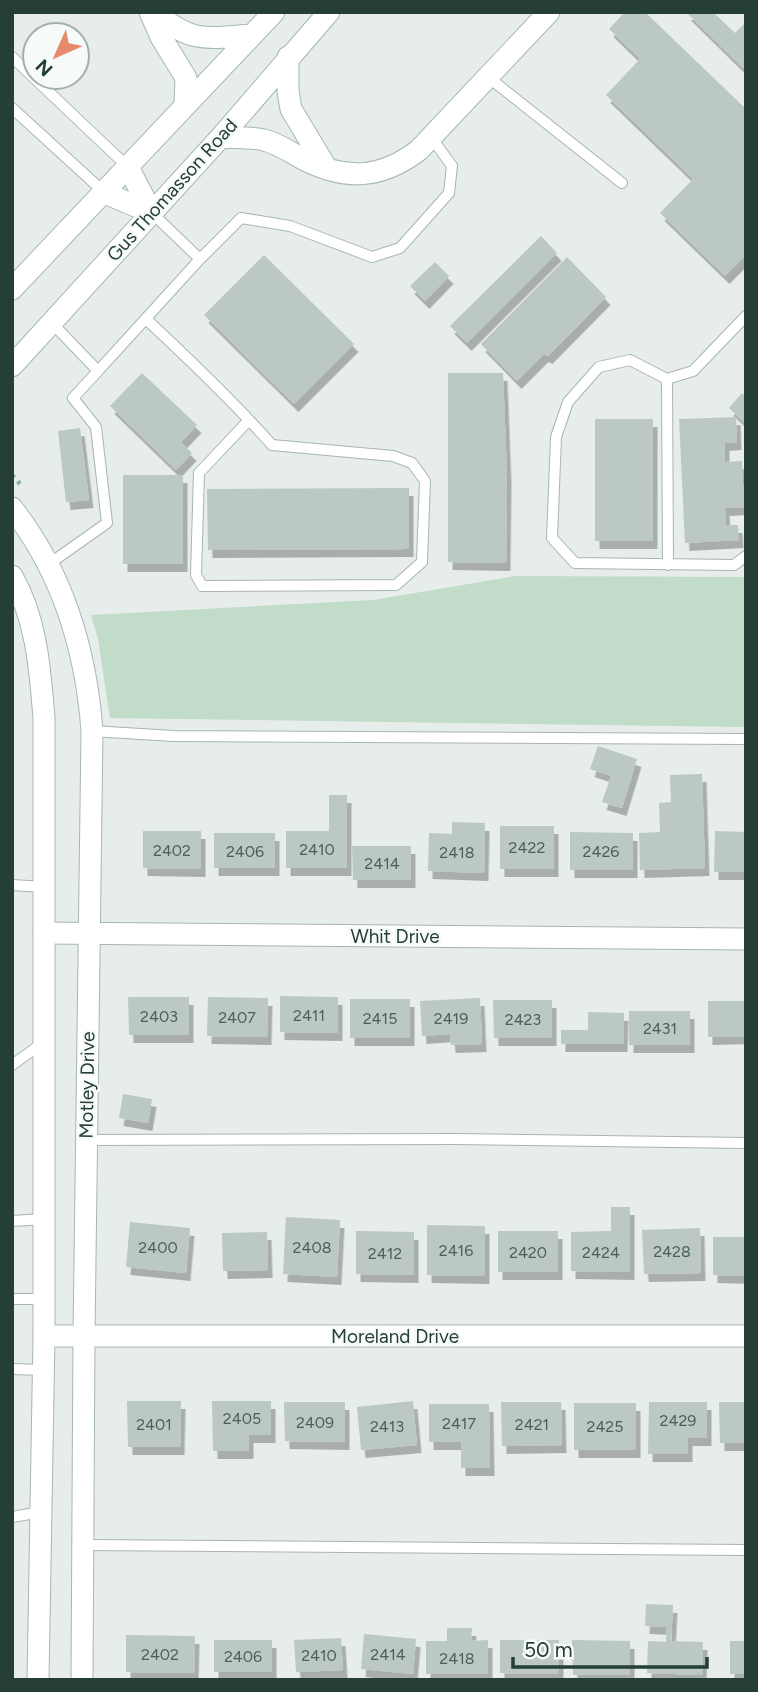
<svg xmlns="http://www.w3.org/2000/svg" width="758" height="1692" viewBox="0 0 758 1692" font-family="Figtree,sans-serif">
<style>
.green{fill:#c1dcc8}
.building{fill:#bbc8c3;filter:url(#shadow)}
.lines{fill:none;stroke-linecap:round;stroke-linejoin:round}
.service-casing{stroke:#a9b5b1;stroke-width:12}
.minor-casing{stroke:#a9b5b1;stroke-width:23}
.secondary-casing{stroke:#a5b8b2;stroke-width:23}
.path{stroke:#89aea3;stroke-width:4.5;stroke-dasharray:3.5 5;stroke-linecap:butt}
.service{stroke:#fff;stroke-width:10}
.minor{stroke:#fff;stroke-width:21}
.secondary{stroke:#fff;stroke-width:21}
.labels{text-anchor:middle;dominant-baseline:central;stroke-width:5;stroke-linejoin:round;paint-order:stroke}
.number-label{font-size:16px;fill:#4b605b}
.street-label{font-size:19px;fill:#263e38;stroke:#f6faf8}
</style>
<defs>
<filter id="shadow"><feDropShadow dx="4.5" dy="8" stdDeviation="0" flood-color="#0004"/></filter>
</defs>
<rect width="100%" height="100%" fill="#e6edea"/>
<path class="green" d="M516,576l230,1v150l-636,-9 -12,-79 -7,-24 282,-15z"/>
<path class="building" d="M625,12h20l101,97v146l-21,21 -65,-63 33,-34 -87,-84 34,-36 -31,-30z
M686,12h27l22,21 11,-11v49z
M541,236l16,17 -90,90 -17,-17z
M264,255l90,89 -60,60 -90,-89z
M567,257l39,40 -58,59 -4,-2 -27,27 -36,-37z
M435,262l14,14 -24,25 -15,-15z
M142,373l55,52 -16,17 11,11 -16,17 -66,-64z
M448,373h55l4,103 -1,87 -58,-1z
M742,393l4,4v27l-17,-16z
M736,417l1,25 -12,1v19l17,-1 2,46 -19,1 1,17h12l1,15 -54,3 -6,-124z
M595,419h58v122h-58z
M80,428l9,72 -23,2 -8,-71z
M123,475h60v89h-60z
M409,488v61l-201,1 -1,-61z
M598,746l39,13 -15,49 -20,-6 9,-26 -21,-7z
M702,774l3,94 -65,2 -1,-37 21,-1 -1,-29 12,-1 -1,-27z
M329,795h18v73h-61v-37h43z
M452,822l33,1 -1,50 -56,-2 1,-38 23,1z
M500,826h54v43h-54z
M143,831h58v38l-58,-1z
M715,831l31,1v40h-32z
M570,832l63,1v37h-63z
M214,833h61v35h-61z
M352,846h59v34h-58z
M280,996l58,1v36l-58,-1z
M128,997h61v38h-60z
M208,997l60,1 -1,39 -60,-1z
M480,998l2,46 -31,1 -1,-11 -28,2 -2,-35z
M350,999h60v39h-60z
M493,1000h59v38h-58z
M708,1001h38v35l-38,1z
M629,1011h61v34h-61z
M588,1012l36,1 -1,31h-62v-14h27z
M123,1094l29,5 -4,24 -29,-5z
M611,1207h19v65l-59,-1v-39l40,-1z
M286,1217l54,3 -3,57 -54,-3z
M130,1222l60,6 -4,45 -60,-6z
M427,1225l58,1v50l-58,-1z
M700,1228l1,45 -57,1 -2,-44z
M356,1231l58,1v43l-58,-1z
M498,1231h60v41h-60z
M267,1232l1,38 -45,1 -1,-38z
M713,1237h33v39l-33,-1z
M127,1401h54l-1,46h-52z
M212,1401h59v34h-22v16h-36z
M413,1401l4,44 -56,5 -4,-43z
M284,1402h61v40l-60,-1z
M501,1402h60l1,43 -60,1z
M649,1402h58v36h-19v16h-40z
M719,1402h27v41h-26z
M574,1403h62v47h-62z
M429,1404h60l1,64h-29v-26h-32z
M646,1604l27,1 -2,36 32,1 -1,33 -55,-2 1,-32 18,1 1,-15 -22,-1z
M447,1628h25l-1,13 17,-1v34h-62v-33h21z
M364,1634l52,5 -3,35 -52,-5z
M126,1635l69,1 -1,37 -68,-1z
M341,1638l2,32 -47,2 -2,-32z
M214,1640h58v32h-58z
M500,1640h59v34l-59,-1z
M572,1640l58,1v34h-57z
M730,1641h16v33h-16z"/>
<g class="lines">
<defs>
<path id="service" d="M12,57l116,110
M488,77l134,106
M12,108l93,85
M152,213l48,46
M746,316l-53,55 -26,8 -37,-19 -31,7 -31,35 -12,35 -4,101 23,25 159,2 12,-9
M146,319c44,41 86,81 126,126l121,11 19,7 13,18 -3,81 -26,23 -194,1 -6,-11 3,-102 50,-53
M52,323l46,48 102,-112 41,-41 49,8 82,31 28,-9 49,-55 3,-27 -21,-29
M667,379l1,186
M49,564l58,-41 -11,-96 -23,-29 25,-27
M92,731l81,5 573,3
M12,885l33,2
M12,1065l32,-23
M86,1140l370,-1 290,4
M12,1221l32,-2
M12,1299h32
M12,1369l32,1
M12,1517l29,-5
M83,1545l663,5"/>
<path id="minor" d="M44,933l702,6
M44,1336h702"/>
<path id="secondary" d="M150,12l11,25 25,41 -1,27
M155,12c37,32 51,26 97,23
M288,57v34l3,18 36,60
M221,137c13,1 29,0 43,3 15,4 26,12 39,19 43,22 78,20 116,-9l130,-138
M128,167l24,46
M105,193l47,20
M12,289l262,-277
M12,366l209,-229 108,-125
M12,508c51,65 74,141 80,223l-8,604 -2,345
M12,576c25,44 28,94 32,142v618l-6,344"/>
</defs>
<use href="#service" class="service-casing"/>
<use href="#minor" class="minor-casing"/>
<use href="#secondary" class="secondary-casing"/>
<path class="path" d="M12,475l10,11"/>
<use href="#service" class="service"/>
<use href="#minor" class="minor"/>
<use href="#secondary" class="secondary"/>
</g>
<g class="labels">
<g class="number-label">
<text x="527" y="847">2422</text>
<text x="317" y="849">2410</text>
<text x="172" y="850">2402</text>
<text x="245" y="851">2406</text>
<text x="601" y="851">2426</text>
<text x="457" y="852">2418</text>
<text x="382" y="863">2414</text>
<text x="309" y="1015">2411</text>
<text x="159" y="1016">2403</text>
<text x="237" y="1017">2407</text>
<text x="380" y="1018">2415</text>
<text x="451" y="1018">2419</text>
<text x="523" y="1019">2423</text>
<text x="660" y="1028">2431</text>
<text x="158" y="1247">2400</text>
<text x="312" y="1247">2408</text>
<text x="456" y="1250">2416</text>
<text x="672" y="1251">2428</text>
<text x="528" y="1252">2420</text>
<text x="601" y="1252">2424</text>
<text x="385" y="1253">2412</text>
<text x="242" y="1418">2405</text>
<text x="678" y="1420">2429</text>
<text x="315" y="1422">2409</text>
<text x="459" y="1423">2417</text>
<text x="154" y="1424">2401</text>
<text x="532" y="1424">2421</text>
<text x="387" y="1426">2413</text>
<text x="605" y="1426">2425</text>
<text x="160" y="1654">2402</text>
<text x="388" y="1654">2414</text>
<text x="319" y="1655">2410</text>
<text x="243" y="1656">2406</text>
<text x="457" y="1658">2418</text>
</g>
<g class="street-label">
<text transform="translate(172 190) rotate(-48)">Gus Thomasson Road</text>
<text x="395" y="936">Whit Drive</text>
<text transform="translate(87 1085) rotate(-89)">Motley Drive</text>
<text x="395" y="1336">Moreland Drive</text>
</g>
</g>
<rect width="758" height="1692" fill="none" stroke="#263e38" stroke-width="28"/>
<g transform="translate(56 56) rotate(225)"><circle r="33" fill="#f6faf8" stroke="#a3afab" stroke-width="2"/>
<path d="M0-5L12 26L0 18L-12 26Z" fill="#e68a6b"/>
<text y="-10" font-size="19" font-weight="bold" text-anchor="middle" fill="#263e38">N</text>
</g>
<path d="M513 1657v10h194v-10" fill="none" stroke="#263e38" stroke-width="3.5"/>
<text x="524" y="1657" font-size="21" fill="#263e38" stroke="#f6faf8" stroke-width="5" paint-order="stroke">50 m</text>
</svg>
